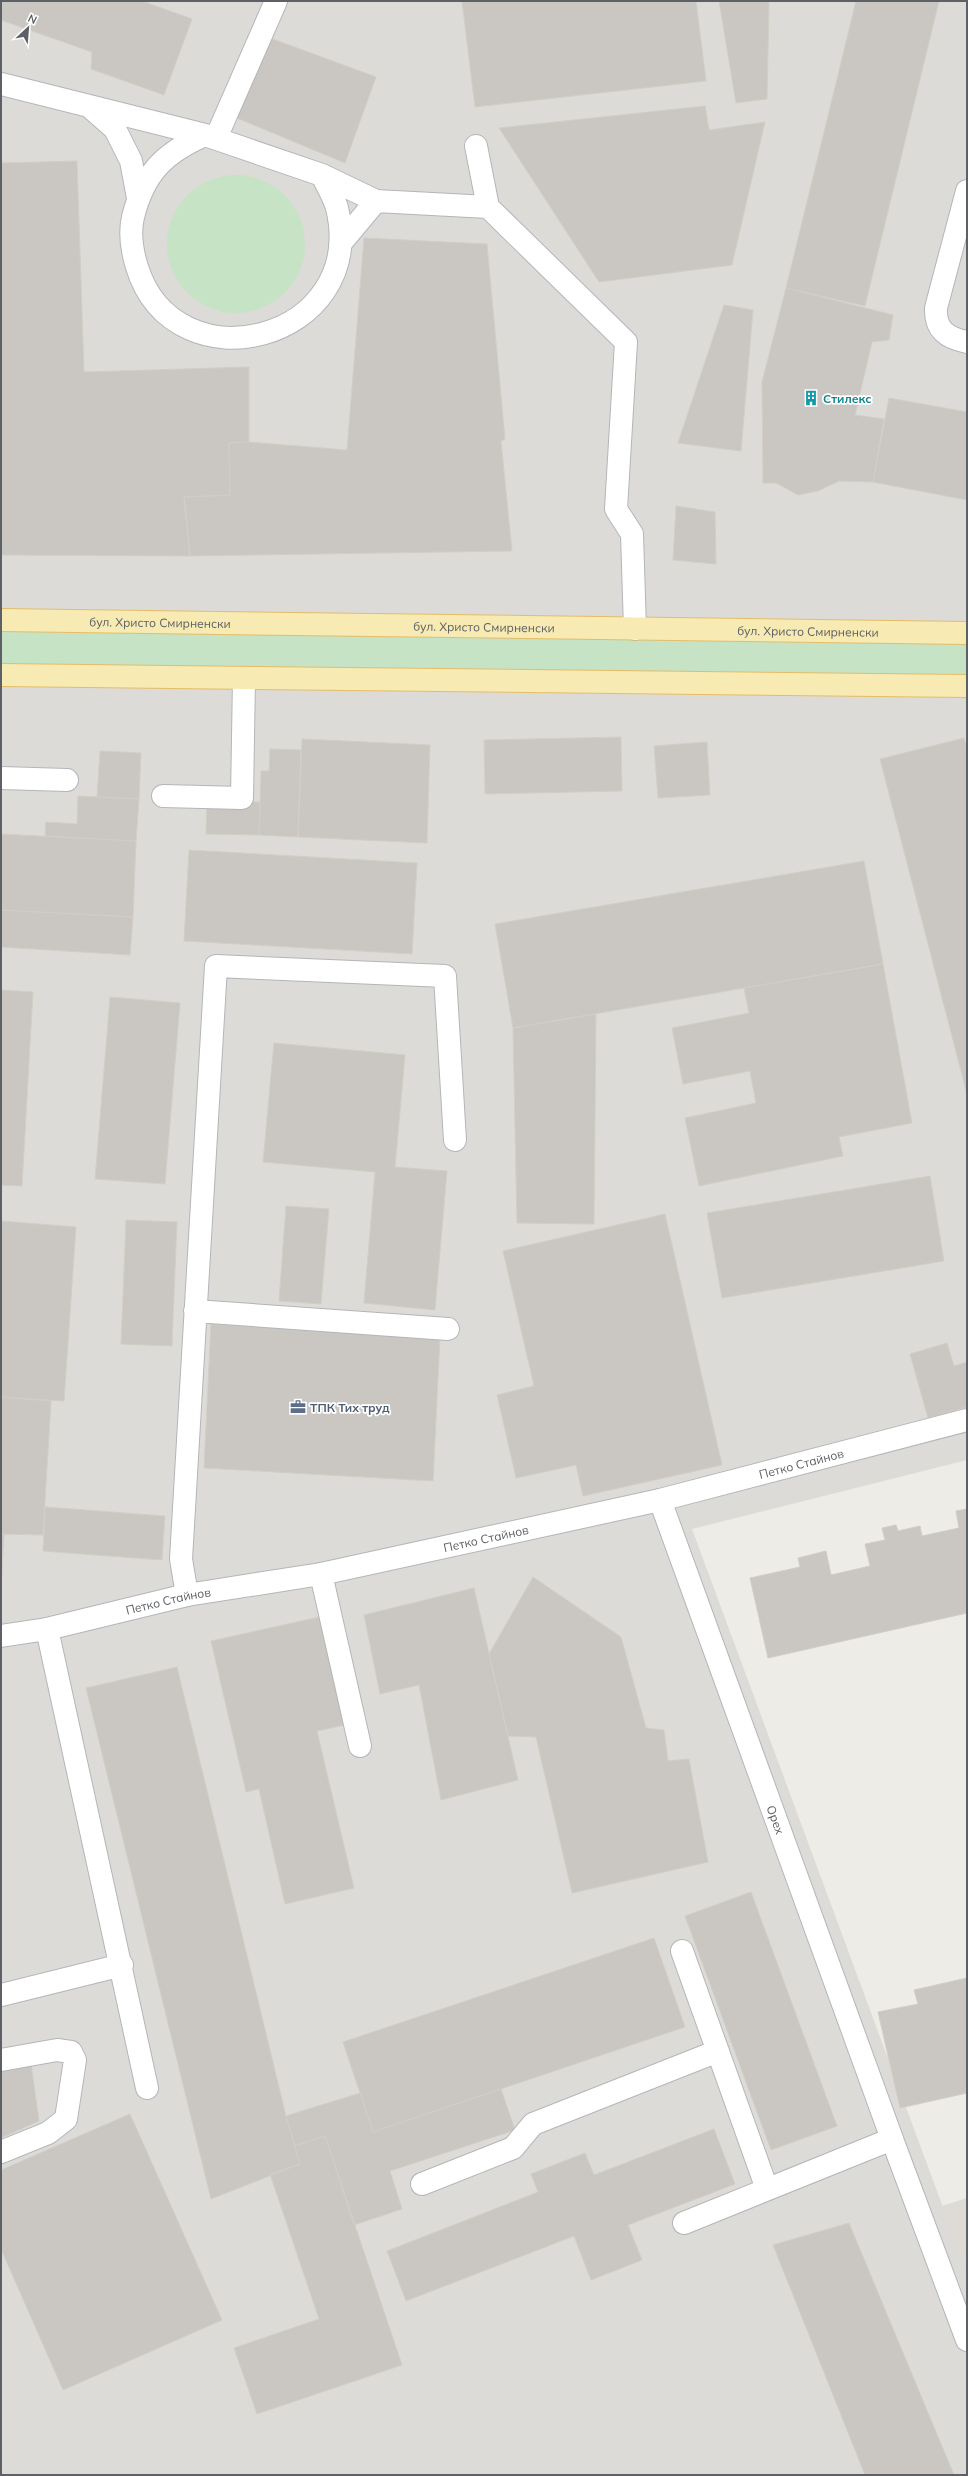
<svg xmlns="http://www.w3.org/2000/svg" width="968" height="2476" viewBox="0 0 968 2476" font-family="Mulish,sans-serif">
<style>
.industrial{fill:#dddbd8}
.education{fill:#dedbd4}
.green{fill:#c6e3c5}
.building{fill:#cac7c2;stroke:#d2cec5}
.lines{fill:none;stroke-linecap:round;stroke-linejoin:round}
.lane-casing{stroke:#b3b6b9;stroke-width:24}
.street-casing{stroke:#b3b6b9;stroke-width:24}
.primary-casing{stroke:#e4bd69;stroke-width:24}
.lane{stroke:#fff;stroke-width:22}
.street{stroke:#fff;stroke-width:22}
.primary{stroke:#f7eab2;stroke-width:22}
.labels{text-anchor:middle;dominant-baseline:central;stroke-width:3.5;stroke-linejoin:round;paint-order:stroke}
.culture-label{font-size:12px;font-weight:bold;fill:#0d838f;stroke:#fff;text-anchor:start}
.street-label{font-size:12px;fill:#5d6165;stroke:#fff}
.service-label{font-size:12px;font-weight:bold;fill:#4e5e75;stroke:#fff;text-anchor:start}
</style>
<rect width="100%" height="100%" fill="#eeece6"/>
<path class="industrial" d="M1,1h966v1459l-275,69 275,743v203h-966z"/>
<path class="education" d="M967,2198v74l-25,-66z"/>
<path class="green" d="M167 244a69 69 0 1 1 138 0a69 69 0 1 1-138 0Z
M1,620l966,13v53l-966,-11z"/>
<path class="building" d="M1,1h141l50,18 -28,76 -73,-26 1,-17 -91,-32z
M462,1h234l10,80 -231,26z
M719,1h50l-2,98 -31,4z
M856,1h83l-74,305 -79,-18z
M270,38l106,39 -31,86 -113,-47z
M705,106l4,24 56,-8 -33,143 -133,17 -100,-154z
M77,161l7,211 165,-5v75l-20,1 1,52 -46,2 6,59 -189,-1v-392z
M364,238l123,6 18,195 -4,2 11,110 -322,5 -6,-59 46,-2 -1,-52 20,-1 98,8z
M786,288l107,27 -4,25 -17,2 -17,73 29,4 -11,63 -34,-1 -21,10 -20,4 -22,-12h-13l-1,-101z
M724,305l29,5 -12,141 -63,-8z
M889,398l78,14v88l-94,-18z
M676,506l39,6 1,52 -43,-4z
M621,737l1,54 -137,3 -1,-54z
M964,738l3,11v345l-87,-335z
M302,739l128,6 -3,98 -129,-6z
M707,742l3,53 -52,3 -4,-52z
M270,749l31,1 -3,87 -39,-2 2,-64h8z
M100,751l41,2 -2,46 -42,-2z
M78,796l61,3 -3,42 -91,-5 1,-14 31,2z
M207,801l53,1 -1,33 -53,-1z
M1,834l135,7 -3,76 -132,-7z
M189,850l228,13 -5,91 -228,-13z
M864,861l19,103 -370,64 -18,-104z
M1,910l132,7 -3,38 -129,-8z
M883,964l29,159 -73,14 4,19 -144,30 -14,-68 71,-15 -6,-32 -67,13 -11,-56 77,-15 -5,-25z
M1,990l32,2 -11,194 -21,-1z
M110,997l70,6 -15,181 -70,-5z
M596,1014l-2,210 -77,-1 -4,-195z
M274,1043l131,12 -10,112 52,4 -12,139 -71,-7 11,-131 -112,-10z
M930,1176l14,85 -222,37 -15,-85z
M286,1206l43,3 -8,95 -42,-3z
M665,1214l57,251 -139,31 -7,-31 -60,13 -19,-83 37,-9 -31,-135z
M126,1220l51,2 -5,124 -51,-2z
M1,1221l75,6 -12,174 -63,-4z
M211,1324l229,13 -7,144 -229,-13z
M947,1343l7,23 13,-4v45l-39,11 -18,-64z
M1,1397l50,4 -8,134 -42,-1z
M45,1507l120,9 -3,44 -119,-9z
M967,1509v104l-199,45 -18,-80 50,-11 -2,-9 28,-7 5,24 39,-9 -5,-22 20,-4 -3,-12 14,-3 2,6 22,-5 2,10 37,-8 -3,-17z
M1,1534h3l-3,51z
M533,1577l88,60 25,91 18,2 4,31 21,-2 19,103 -136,31 -36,-156 -28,-1 -19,-82z
M474,1588l44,192 -77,20 -22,-115 -39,9 -16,-79z
M319,1617l25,108 -27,6 37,157 -69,16 -26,-115 -13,3 -35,-151z
M177,1667l109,449 14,48 -89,35 -125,-511z
M751,1892l86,234 -66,24 -86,-234z
M654,1938l31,89 -312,105 -30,-90z
M967,1978v115l-67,15 -22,-96 40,-8 -4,-14z
M31,2064l8,57 -38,17v-68z
M501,2089l14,41 -125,41 12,38 -48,16 -29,-89 -30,10 -9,-30 74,-23 13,39z
M130,2114l92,206 -159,70 -62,-141v-79z
M714,2129l21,55 -107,41 14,35 -51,20 -17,-44 -168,65 -19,-50 151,-59 -7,-18 54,-21 9,22z
M325,2136l77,229 -145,49 -23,-66 85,-29 -49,-145 30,-10 -5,-18z
M849,2223l105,252h-89l-92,-230z"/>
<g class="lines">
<defs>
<path id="lane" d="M1,84l204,51 117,40 54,26 112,6
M90,107l25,22 16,32 7,37
M205,135c-41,18 -61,38 -72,82 -4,17 -1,34 4,50 38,123 232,74 200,-59 -3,-11 -10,-22 -15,-33
M216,138l60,-137
M476,146l12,61 138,135 -10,167 16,25 3,95
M967,191l-31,117c-1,22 11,30 31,34
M340,244l36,-43
M1,778l66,2
M163,796l79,2 2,-120
M195,1311l253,18
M321,1574l39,172
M187,1595l-6,-36 35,-593 229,10 10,164
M47,1629l100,459
M682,1951l85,238
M1,1995l121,-30
M1,2060l56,-10 14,2 4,8 -9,59 -18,14 -47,19
M422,2184l91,-36 20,-24 185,-73
M684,2223l208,-84 75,201"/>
<g id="street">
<path id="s1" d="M660,1500l232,639"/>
<path id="s2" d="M1,1636l46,-7 140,-34 134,-21 339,-74 307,-80"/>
</g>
<g id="primary">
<path id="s3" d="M1,620l966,13"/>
<path d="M1,675l966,11"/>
</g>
</defs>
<use href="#lane" class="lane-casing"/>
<use href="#street" class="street-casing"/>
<use href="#primary" class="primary-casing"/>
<use href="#lane" class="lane"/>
<use href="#street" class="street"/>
<use href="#primary" class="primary"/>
</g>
<defs>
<symbol id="building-bare" viewBox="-9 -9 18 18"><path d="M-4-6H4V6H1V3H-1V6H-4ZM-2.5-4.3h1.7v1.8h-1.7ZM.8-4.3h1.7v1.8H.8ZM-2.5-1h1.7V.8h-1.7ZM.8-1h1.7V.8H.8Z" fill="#0f9aa8" stroke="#fff" stroke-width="2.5" paint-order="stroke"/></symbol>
<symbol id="office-bare" viewBox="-9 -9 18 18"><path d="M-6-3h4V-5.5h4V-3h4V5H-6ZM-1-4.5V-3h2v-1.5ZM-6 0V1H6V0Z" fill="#5c6f8a" stroke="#fff" stroke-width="2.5" paint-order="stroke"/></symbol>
</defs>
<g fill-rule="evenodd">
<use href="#building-bare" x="800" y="387" width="22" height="22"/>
<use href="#office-bare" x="287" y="1396" width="22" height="22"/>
</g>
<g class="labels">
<g class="culture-label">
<text x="823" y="398">Стилекс</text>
</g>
<g class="street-label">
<text stroke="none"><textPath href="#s3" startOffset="159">бул. Христо Смирненски</textPath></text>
<text stroke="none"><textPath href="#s3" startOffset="483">бул. Христо Смирненски</textPath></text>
<text stroke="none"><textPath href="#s3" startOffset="807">бул. Христо Смирненски</textPath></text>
<text stroke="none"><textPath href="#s2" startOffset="819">Петко Стайнов</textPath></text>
<text stroke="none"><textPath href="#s2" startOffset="495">Петко Стайнов</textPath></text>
<text stroke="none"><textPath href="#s2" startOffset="171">Петко Стайнов</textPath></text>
<text stroke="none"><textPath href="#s1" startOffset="340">Орех</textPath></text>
</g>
<g class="service-label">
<text x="310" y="1407">ТПК Тих труд</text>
</g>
</g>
<rect width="968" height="2476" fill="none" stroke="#5d6165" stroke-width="4"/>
<g transform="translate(28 28) rotate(26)" stroke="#ffffff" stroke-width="3" paint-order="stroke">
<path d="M0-3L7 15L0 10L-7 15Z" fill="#5d6165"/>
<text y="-6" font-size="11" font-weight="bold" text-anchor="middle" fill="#5d6165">N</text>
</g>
</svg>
